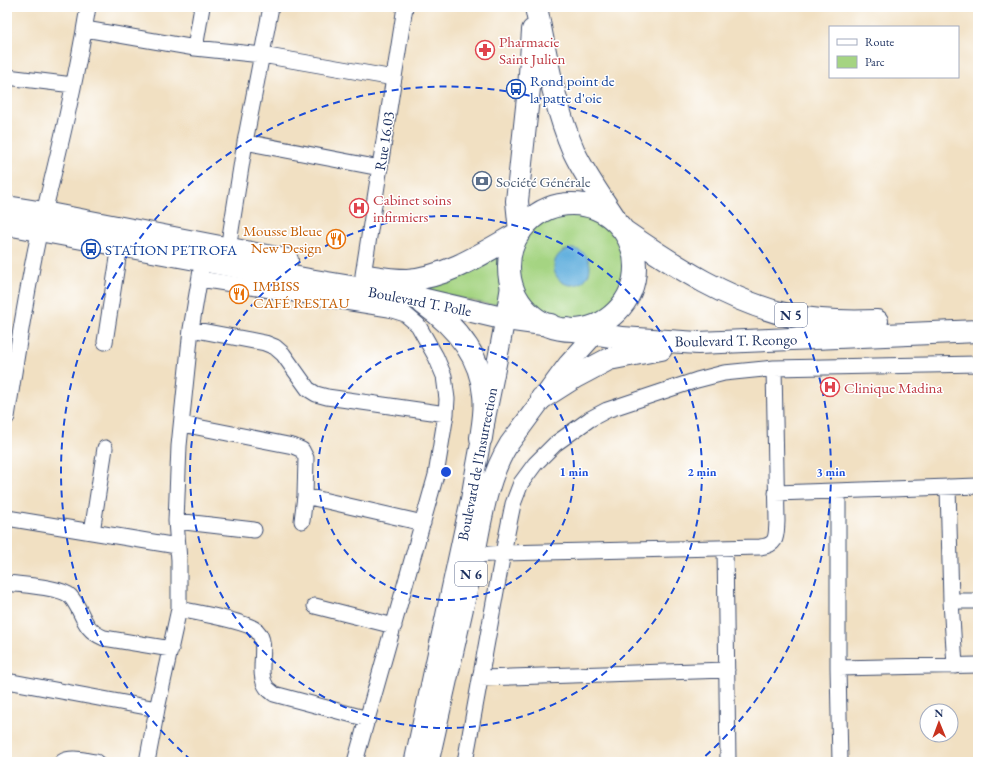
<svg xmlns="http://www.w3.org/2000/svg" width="985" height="769" viewBox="0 0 985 769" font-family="'EB Garamond',serif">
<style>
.green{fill:#a5d482;stroke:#608270}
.water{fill:#65b1de;stroke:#40709e}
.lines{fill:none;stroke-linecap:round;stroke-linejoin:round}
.minor-casing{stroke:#3b4a6d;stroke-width:17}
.major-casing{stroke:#3b4a6d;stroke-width:21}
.highway-casing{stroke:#3b4a6d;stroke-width:24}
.minor{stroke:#fff;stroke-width:15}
.major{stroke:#fff;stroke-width:19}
.highway{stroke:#fff;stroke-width:22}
.ring{fill:none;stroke:#1d4ed8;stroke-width:2;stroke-dasharray:7 5}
.labels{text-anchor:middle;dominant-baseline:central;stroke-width:3;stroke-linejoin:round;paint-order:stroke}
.shield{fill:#fff;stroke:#5f6d8e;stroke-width:1}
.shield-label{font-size:14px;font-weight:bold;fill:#1b2f5e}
.health-label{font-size:15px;fill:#be3a42;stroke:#fff;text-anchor:start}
.transit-label{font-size:15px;fill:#164399;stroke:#fff;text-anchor:start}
.street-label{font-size:15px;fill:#1b2f5e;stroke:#fff}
.service-label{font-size:15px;fill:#4e5e75;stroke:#fff;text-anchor:start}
.food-label{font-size:15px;fill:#c56008;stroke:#fff;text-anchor:end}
.centre{fill:#1d4ed8;stroke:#fff;stroke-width:2}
.ring-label{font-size:12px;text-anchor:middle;font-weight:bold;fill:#1d4ed8;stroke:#fff;stroke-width:3;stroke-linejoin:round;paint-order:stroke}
</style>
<rect width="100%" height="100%" fill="#fff"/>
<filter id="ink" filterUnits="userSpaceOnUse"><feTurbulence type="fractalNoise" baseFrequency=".025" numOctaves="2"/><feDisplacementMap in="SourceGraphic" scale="8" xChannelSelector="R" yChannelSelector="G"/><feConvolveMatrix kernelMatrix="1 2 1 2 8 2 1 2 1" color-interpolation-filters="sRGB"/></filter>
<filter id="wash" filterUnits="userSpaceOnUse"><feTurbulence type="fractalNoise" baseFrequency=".012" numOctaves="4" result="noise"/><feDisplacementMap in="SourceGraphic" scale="16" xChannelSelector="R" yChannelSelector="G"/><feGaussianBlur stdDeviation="0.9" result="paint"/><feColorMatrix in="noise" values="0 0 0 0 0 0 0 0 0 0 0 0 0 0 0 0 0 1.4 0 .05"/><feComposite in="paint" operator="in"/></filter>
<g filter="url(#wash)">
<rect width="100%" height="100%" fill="#f1e0c2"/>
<path class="green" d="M516 267a56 56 0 1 1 112 0a56 56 0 1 1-112 0Z
M506,245l-4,52 -4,6 -7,2 -77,-17z"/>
<path class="water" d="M554 267a18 18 0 1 1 36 0a18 18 0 1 1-36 0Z"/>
</g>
<g filter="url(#ink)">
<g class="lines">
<defs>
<path id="minor" d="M85,29l110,19 67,7 132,23
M195,48l7,-41
M7,77l66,8
M245,142l135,26
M228,249l17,-107 26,-135
M363,275l42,-268
M200,279l189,30 16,5 13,11 18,32 8,19 3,23 -1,15 -10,61 -81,287
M191,329l74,14 10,4 8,7 25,35 8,5 11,3 119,17
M105,342l15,-97
M7,417c10,-63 19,-126 33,-188 18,-73 36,-147 48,-222
M182,424l111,22 9,4 4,8 -1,38 -3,25
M948,487l3,114 4,65
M838,491v177l2,94
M776,493l202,-7
M305,496l118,27
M7,518l170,28
M176,521l78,9
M92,532l13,-84
M725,548l3,214
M465,556l38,-3 257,-6c18,-2 16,-11 17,-26l-3,-153
M7,583c14,2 54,4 63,13 14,15 11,33 34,42l67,11
M951,601h27
M315,606l79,20
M179,609c15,3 71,13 78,22 13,13 -2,41 10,57 2,2 5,4 7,6l94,25
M838,668l140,-3
M481,678l246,-8
M7,681l150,28
M62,762c9,-6 24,-1 34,0
M147,762l10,-53 22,-100v-49l-3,-39 3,-75 12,-117 10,-59
M465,762l38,-209 10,-49 8,-21 14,-19 20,-20 35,-25 17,-9 90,-30 27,-7 50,-5 204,-4"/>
<path id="major" d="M414,762l57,-265c11,-72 30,-143 40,-215
M429,762c15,-65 29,-131 44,-196 9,-42 13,-85 36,-122l59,-80 46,-51"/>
<path id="highway" d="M536,7c10,49 18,99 38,145 11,23 26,44 40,65
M509 267a63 63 0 1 1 126 0a63 63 0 1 1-126 0Z
M7,207l37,6 243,47
M7,224l302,56 108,18 89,21 44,6
M624,231c52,36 106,71 168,85 28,6 57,6 85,5
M520,232l-3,-31 12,-113 4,-58
M368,276c13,2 26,4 39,4 41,-3 78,-28 113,-48
M423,303c31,22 58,52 61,92 2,14 -1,29 -3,43
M567,329l55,9 76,5 280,-12
M542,398l33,-21 34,-18 52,-10"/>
</defs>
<use href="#minor" class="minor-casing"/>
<use href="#major" class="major-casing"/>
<use href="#highway" class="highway-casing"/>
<use href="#minor" class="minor"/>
<use href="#major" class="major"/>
<use href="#highway" class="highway"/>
</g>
</g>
<g class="ring">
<circle cx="446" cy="472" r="128"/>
<circle cx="446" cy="472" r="256"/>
<path d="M191 760A385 385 0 1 1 701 760"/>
</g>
<defs>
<symbol id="pharmacy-ring" viewBox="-11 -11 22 22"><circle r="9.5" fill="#fff" stroke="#e0444e" stroke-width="1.5"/><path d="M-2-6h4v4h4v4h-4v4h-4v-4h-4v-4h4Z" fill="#e0444e"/></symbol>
<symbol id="bus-ring" viewBox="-11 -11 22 22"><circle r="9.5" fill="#fff" stroke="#1a4fb4" stroke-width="1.5"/><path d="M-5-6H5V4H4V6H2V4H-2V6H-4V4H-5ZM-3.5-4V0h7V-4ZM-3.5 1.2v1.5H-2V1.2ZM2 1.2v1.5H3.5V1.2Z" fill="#1a4fb4"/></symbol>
<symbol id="bank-ring" viewBox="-11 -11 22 22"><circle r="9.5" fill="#fff" stroke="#5c6f8a" stroke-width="1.5"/><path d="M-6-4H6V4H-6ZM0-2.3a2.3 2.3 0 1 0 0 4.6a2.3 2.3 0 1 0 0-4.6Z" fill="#5c6f8a"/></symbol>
<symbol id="hospital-ring" viewBox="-11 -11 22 22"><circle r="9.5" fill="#fff" stroke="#e0444e" stroke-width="1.5"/><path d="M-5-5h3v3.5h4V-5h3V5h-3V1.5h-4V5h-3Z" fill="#e0444e"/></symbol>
<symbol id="restaurant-ring" viewBox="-11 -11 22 22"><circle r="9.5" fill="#fff" stroke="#e8710a" stroke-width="1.5"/><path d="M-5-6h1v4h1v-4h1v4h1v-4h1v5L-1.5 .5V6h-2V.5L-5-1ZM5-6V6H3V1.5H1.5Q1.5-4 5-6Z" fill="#e8710a"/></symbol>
</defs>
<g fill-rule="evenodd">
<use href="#pharmacy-ring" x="474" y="39" width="22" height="22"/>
<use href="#bus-ring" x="505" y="78" width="22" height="22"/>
<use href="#bank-ring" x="471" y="170" width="22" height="22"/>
<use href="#hospital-ring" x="348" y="197" width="22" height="22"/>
<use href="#restaurant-ring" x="325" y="228" width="22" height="22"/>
<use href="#bus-ring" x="80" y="238" width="22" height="22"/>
<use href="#restaurant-ring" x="228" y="283" width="22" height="22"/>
<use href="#hospital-ring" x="819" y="376" width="22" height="22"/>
</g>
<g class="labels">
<g class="shield">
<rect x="775" y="303" width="32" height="24" rx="3"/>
<rect x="455" y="562" width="32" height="24" rx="3"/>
</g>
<g class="shield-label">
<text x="791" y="315">N 5</text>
<text x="471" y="574">N 6</text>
</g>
<g class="health-label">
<text x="499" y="41">Pharmacie<tspan x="499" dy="17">Saint Julien</tspan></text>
<text x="373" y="199">Cabinet soins<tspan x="373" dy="17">infirmiers</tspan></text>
<text x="844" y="387">Clinique Madina</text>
</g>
<g class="transit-label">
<text x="530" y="80">Rond point de<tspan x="530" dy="17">la patte d'oie</tspan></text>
<text x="105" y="249">STATION PETROFA</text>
</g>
<g class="street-label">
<text transform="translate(384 141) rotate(-81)">Rue 16.03</text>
<text transform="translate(420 301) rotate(11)">Boulevard T. Polle</text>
<text transform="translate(736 340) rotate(-1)">Boulevard T. Reongo</text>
<text transform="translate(477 464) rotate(-79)">Boulevard de l'Insurrection</text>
</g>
<g class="service-label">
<text x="496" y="181">Société Générale</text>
</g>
<g class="food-label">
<text x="322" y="230">Mousse Bleue<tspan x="322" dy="17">New Design</tspan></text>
<text x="253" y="285" text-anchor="start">IMBISS<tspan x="253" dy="17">CAFÉ RESTAU</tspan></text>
</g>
</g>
<circle cx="446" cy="472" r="6" class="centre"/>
<g class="ring-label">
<text x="574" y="476">1 min</text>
<text x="702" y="476">2 min</text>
<text x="831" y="476">3 min</text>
</g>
<rect width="985" height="769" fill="none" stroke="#fff" stroke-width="24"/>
<rect x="829" y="26" width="130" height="52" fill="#ffffff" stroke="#a4acbf"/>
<rect x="837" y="39" width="20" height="6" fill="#ffffff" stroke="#a4acbf"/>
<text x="865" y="46" font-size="12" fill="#1b2f5e">Route</text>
<rect x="837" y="56" width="20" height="12" fill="#a5d482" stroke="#a4acbf"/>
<text x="865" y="66" font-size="12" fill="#1b2f5e">Parc</text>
<g transform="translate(939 723) rotate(359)"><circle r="19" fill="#ffffff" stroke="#a4acbf"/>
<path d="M0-3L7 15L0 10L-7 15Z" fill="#c8321e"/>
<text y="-6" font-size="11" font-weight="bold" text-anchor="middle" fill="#1b2f5e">N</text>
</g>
</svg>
